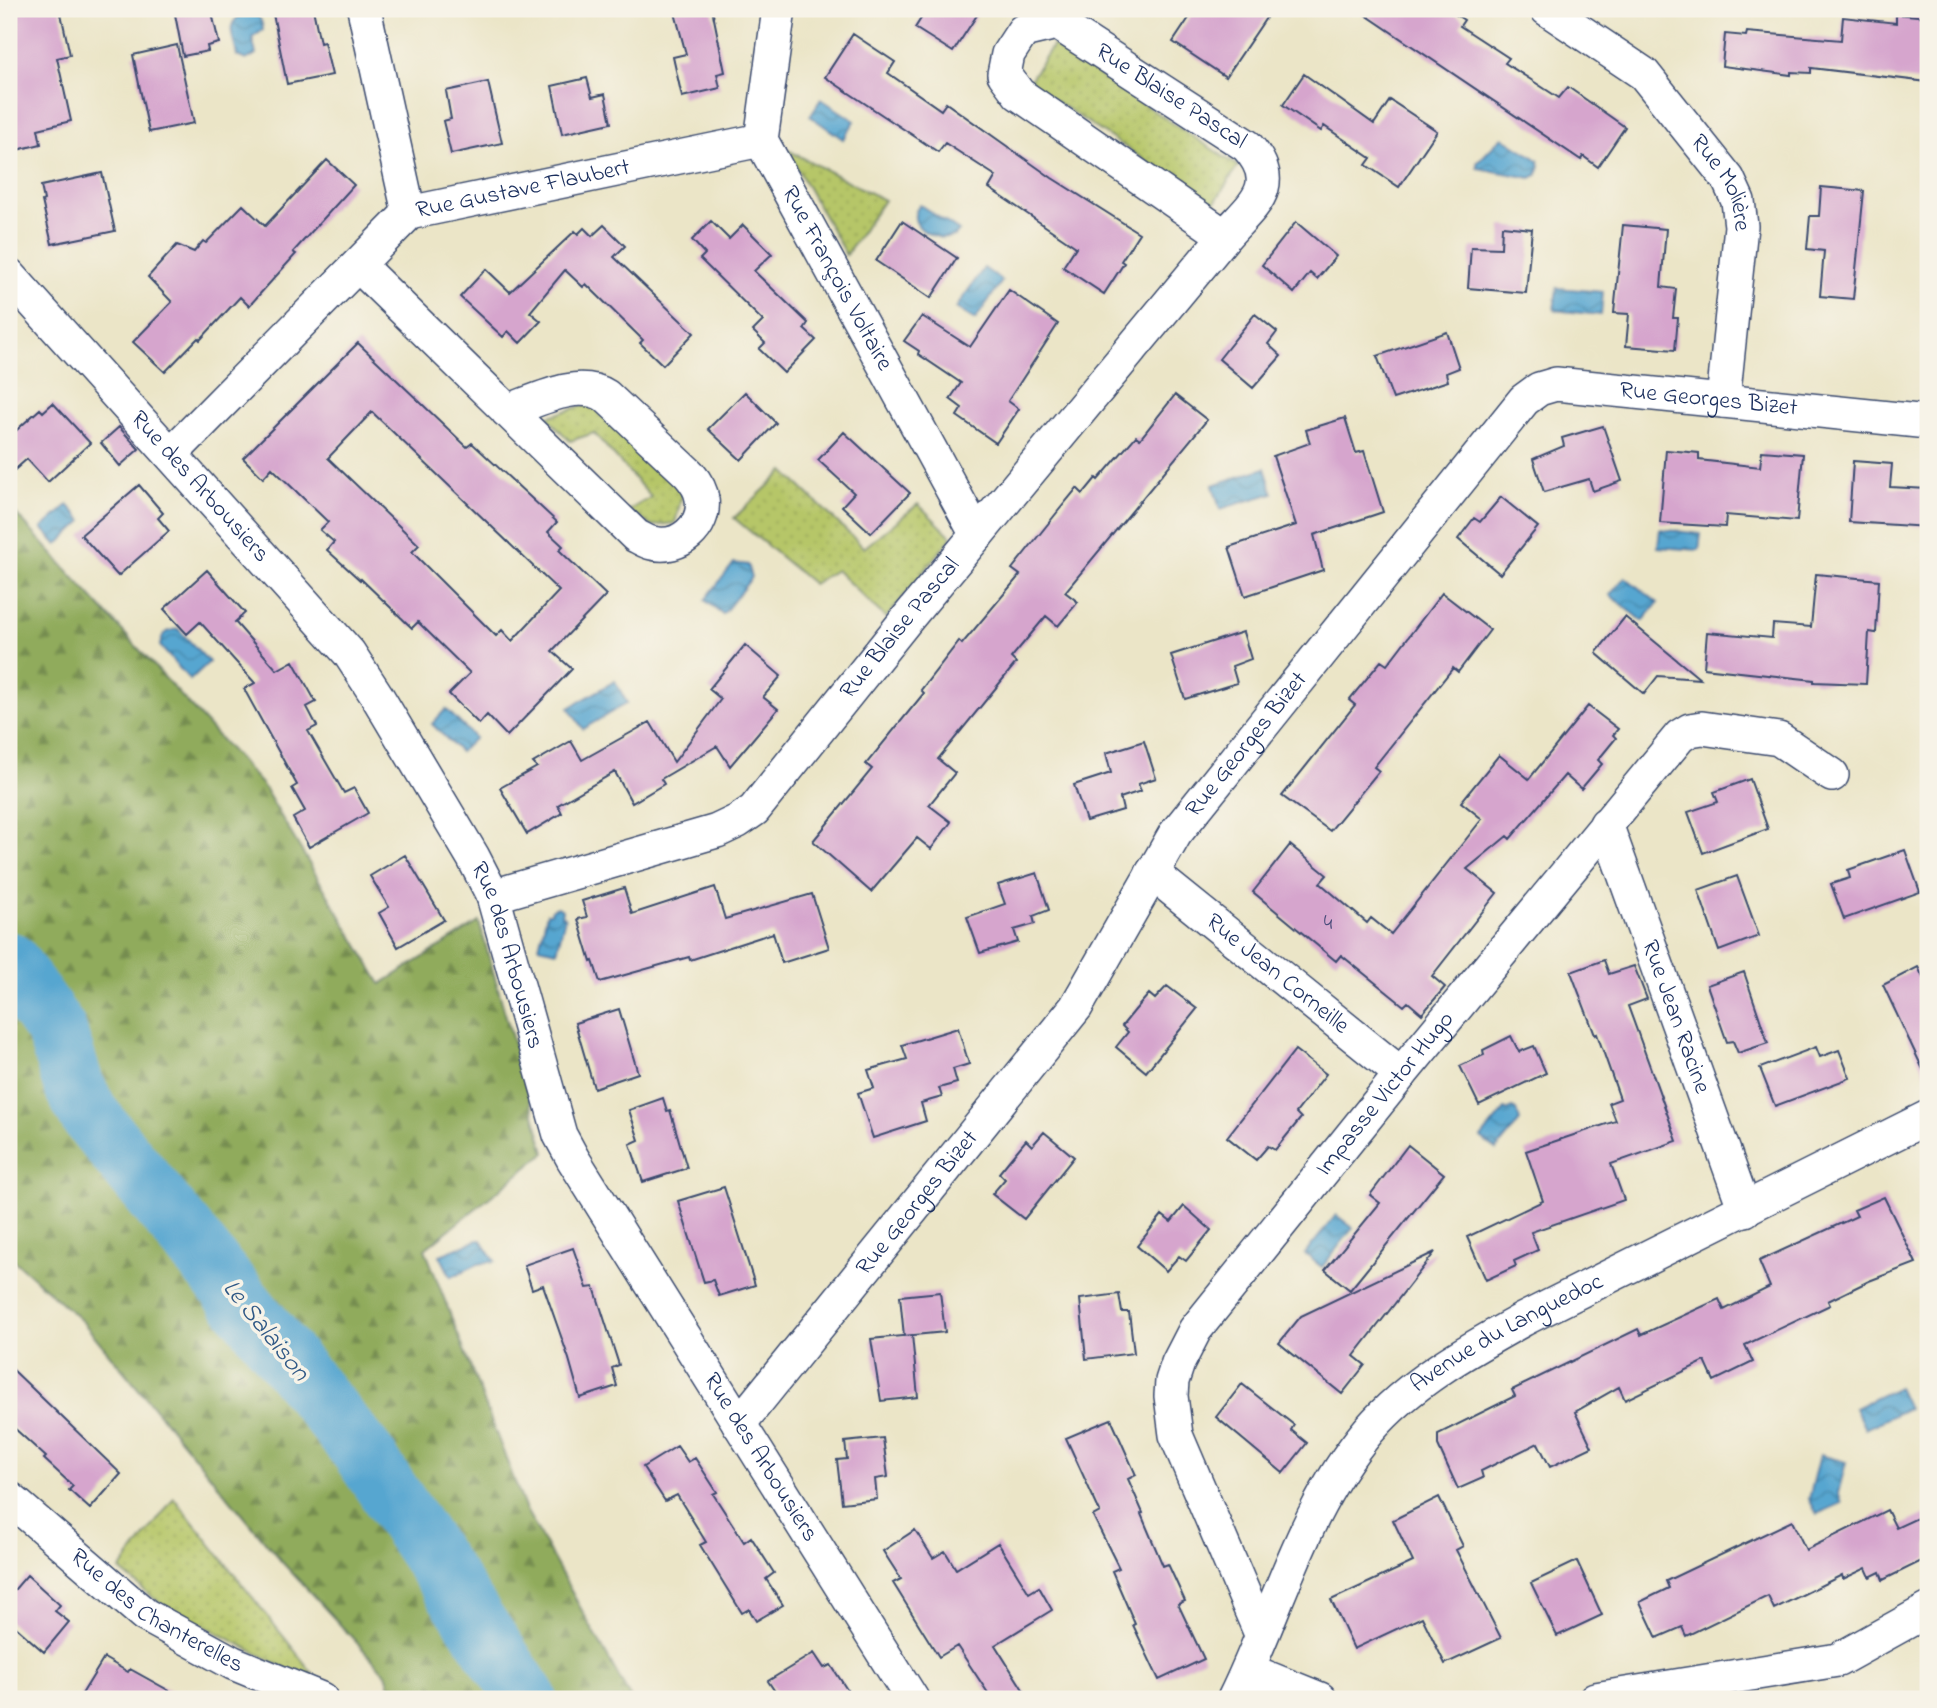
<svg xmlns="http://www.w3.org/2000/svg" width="1937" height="1708" viewBox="0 0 1937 1708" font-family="'Indie Flower',sans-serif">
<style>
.grass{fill:url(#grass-dots);stroke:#687a63;stroke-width:2}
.forest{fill:url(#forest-firs);stroke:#566d5d;stroke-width:2}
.water{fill:url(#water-waves);stroke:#386a97;stroke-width:2}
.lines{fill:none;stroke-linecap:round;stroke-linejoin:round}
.river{stroke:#56a6d0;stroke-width:61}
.building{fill:#d6a5cd;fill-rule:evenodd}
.minor-casing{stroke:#3a4a6e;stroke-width:36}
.minor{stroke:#fff;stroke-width:33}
.labels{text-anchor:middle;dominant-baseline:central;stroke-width:7;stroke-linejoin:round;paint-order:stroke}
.number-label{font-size:21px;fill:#4a4c7a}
.street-label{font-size:24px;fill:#1b2f5e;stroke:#f7f3e8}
.water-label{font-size:26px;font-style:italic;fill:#305986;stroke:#f7f3e8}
</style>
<defs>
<pattern id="grass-dots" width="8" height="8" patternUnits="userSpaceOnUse" patternTransform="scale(1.75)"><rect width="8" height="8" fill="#b6c668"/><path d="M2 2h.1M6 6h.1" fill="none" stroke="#9caa5d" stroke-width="1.8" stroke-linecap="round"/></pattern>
<pattern id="forest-firs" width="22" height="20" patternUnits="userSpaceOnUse" patternTransform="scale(1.75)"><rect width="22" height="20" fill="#90ab5c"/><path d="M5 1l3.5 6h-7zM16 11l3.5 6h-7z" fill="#758c4f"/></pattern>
<pattern id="water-waves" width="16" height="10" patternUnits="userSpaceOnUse" patternTransform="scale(1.75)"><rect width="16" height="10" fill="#56a6d0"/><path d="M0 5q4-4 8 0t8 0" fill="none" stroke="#4688ac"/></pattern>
</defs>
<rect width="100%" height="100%" fill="#f7f3e8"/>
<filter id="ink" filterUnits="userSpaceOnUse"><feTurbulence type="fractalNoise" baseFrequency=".0143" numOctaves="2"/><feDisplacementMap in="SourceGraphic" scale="14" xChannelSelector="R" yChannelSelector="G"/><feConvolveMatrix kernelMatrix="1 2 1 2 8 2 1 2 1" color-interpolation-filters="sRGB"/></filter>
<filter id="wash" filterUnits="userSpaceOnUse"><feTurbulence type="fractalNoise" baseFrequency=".00686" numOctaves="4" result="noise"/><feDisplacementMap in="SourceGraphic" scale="28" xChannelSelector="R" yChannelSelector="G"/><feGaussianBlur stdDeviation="1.57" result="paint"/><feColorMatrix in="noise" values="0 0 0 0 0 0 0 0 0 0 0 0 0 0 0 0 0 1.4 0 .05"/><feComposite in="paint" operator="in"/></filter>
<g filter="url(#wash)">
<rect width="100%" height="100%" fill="#ebe5c7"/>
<path class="grass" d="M1053,45l185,121 -25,39 -185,-122z
M786,149l98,51 -38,55z
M596,404l87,87 -8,32 -24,3 -22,-16 22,-13 -57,-64 -24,8 -23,-24 34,-11z
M784,471l80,77 54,-44 34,33 -66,81 -50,-48 -23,14 -79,-66z
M174,1498l151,191 -168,-88 -37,-31z"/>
<path class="forest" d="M9,506l254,280 118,198 98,-62 66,231 -120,96 100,259 106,191h-237l-8,-25 -105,-113 -198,-239 -74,-66z"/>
<path class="water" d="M245,13c12,-1 17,5 18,17l-11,8 4,16 -10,6 -9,-4c-2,-18 -15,-32 8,-43z
M821,99l34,22 -12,18 -33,-23z
M1502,137l36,23 2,6 -3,9 -6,3 -54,-10v-5z
M920,205l39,26 -4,5c-5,0 -13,3 -17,1 -17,-4 -31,-17 -18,-32z
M984,268l18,13 -27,39 -19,-12z
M1557,288l46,4 -2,23 -47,-5z
M1265,468l8,25 -53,16 -7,-24z
M68,505l15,16 -26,24 -15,-17z
M1660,529l41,5 -2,16 -41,-3z
M734,563l14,2 4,12 -29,37 -18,-14z
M1625,577l33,26 -15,18 -33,-26z
M178,629l31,33 -19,18 -30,-34c2,-13 5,-15 18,-17z
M615,681l12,22 -44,26 -14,-21z
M446,709l29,29 -15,14 -28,-28z
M558,907l4,3 -1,6 4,1 -8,34 -18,-4 8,-34h4l1,-4z
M1512,1108l4,2 4,11 -24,29 -15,-12 24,-29 2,2z
M1336,1215l17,13 -31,39 -17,-13z
M478,1240h3l14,21 -17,3 -27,13 -11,-22z
M1898,1387l10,21 -43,21 -10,-21z
M1820,1455l26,7 -8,31 4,10 -25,11 -8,-15z"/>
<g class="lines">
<path class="river" d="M9,962l47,68 18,56 16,30 271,334 166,249"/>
</g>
<g id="blocks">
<path class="building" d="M9,9h51l10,46 -13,3 14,63 -33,8 3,15 -32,8z
M174,9h37l8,34 -12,3 1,5 -25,5z
M272,9h41l7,34 4,-1 8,33 -45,9z
M674,9h38l13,63 -8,2 3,14 -38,9 -9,-40 13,-3z
M927,9h54l-28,43 -38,-24z
M1195,9h77l-46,68 -53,-35z
M1357,9h90l17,11 -4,6 49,32 -4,5 54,35 9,-11 57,40 -27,40 -15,-11 -2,4z
M1896,14l32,3v65l-117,-14v5l-20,-1v3l-69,-9 3,-32 21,2 1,-4 94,8 2,-23 53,6z
M853,34l42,28 -7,11 53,37 5,-7 106,75 87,55 -18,28 3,2 -20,31 -41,-27 13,-20 -87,-59 7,-12 -51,-33 -7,9 -113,-75z
M177,45l17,78 -45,9 -16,-77z
M1304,74l70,50 16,-24 47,31 -38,56 -33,-22 5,-7 -47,-32 -3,5 -38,-26z
M587,78l5,19 13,-3 6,29 -49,11 -10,-48z
M488,82l14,61 -51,11 -8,-33 8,-2 -5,-28z
M327,160l27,25 -61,67 3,2 -47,52 -9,-9 -40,43 -2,-2 -33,34 -32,-30 39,-40 -24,-25 29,-32 17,7 9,-11 3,2 37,-38 22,21z
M102,173l13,58 -63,13 -10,-43 2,-1 -3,-14z
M1821,187l43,4 -11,108 -33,-3 4,-45 -17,-2 3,-33h9z
M711,221l18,18 14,-14 29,29 -18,17 54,52 -4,6 12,11 -32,33 -25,-24 6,-6 -12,-12 10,-10 -63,-62 5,-5 -13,-14z
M902,221l55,37 -26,40 -55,-37z
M1296,222l40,34 -19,23 -7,-6 -16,20 -32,-28z
M604,225l21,21 -11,11 80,76 -31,32 -23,-22 3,-3 -57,-56 -3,3 -18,-17 -35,42 11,9 -21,22 -12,-12 -5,6 -43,-40 26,-28 24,23 65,-61 3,3 6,-6 8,8z
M1623,225l43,4 -5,58 15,2 -3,29h5l-3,32 -49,-4 3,-32 -15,-1z
M1502,226l30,3 -6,64 -58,-5 3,-41 30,1z
M1009,290l49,34 -50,77 11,8 -23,34 -39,-27 5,-8 -12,-9 11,-16 -43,-29 1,-3 -15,-10 18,-25 48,31z
M1255,314l22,18 -9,12 13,12 -28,32 -34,-29z
M1447,332l12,36 -13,5 2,8 -55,18 -16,-43z
M358,343l109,104 5,-4 85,79 -9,10 15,14 -4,4 47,45 -54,56 20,18 -65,67 -20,-21 -8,9 -30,-30 21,-21 -52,-51 -6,6 -51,-49 -1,1 -33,-30 7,-8 -14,-12 8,-8 -56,-54 -9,10 -20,-20zM372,412l187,179 -47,50 -10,-11 -6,6 -84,-84 7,-7 -91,-87z
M745,392l31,31 -35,37 -33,-31z
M1175,395l32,25 -142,172 13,10 -20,24 -12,-10 -35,42 5,5 -78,96 17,14 -26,32 22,17 -20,27 -14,-11 -46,54 -58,-51 59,-72 -6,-5 58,-71 -3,-3 38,-49 3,3 58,-69 -8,-6 47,-59 18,-22 6,6 13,-16 2,2 38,-44 4,3z
M53,403l37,40 -42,39 -21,-23 -18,16v-38l31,-28 3,3z
M1345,418l11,35 8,-2 19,61 -69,23 9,35 -78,26 -16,-49 67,-22 -23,-69 37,-13 -4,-13z
M1603,426l19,55 -29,10 -4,-12 -45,13 -11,-33 31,-13 -2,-8z
M119,427l20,22 -19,17 -19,-23z
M844,432l66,61 -39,40 -29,-27 12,-13 -36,-33z
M1666,450l33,3v7l61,7 2,-16 41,3 -6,67 -71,-6 -1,12 -65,-4z
M1853,461l39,3 -2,23 38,2v38l-79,-5z
M139,485l24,28 -5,5 11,13 -51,45 -37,-41z
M1501,497l37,30 -38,47 -42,-35 16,-21 6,4z
M207,570l38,43 -10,9 42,48 16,-9 23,41 -9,5 10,19 -9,5 36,62 10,-5 14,25 -59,34 -16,-29 12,-7 -13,-23 5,-3 -53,-96 11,-6 -55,-61 -13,12 -23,-25z
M1816,574l63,6 -3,53 -7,-1 -3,52 -52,-2v-2l-110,-12 3,-36 65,6 1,-14 38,3z
M1442,593l48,37 -32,42 -5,-4 -79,99 5,4 -49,60 -48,-35 73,-91 -6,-5 32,-39 6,4z
M1625,617l75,62 -42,-3 -14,18 -48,-41z
M1243,632l8,27 -19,7 5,17 -52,16 -14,-44z
M745,645l36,31 -18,21 15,12 -48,57 -13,-20 -56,33 3,5 -32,19 -17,-31 -57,33 4,8 -35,21 -27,-46 37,-21 -4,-4 38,-22 11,19 68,-38 24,40 47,-63 -12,-10z
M1588,706l30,23 -5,6 3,3 -18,22 4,4 -21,25 -16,-14 -55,64 -3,-3 -40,33 30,24 -65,83 13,11 -23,27 -14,-12 -4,4 -63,-51 -5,6 -83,-69 37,-47 37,30 -7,8 47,40 4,-5 20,16 91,-115 -21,-17 38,-47 30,24z
M1144,741l12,37 -18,6 3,7 -21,7 3,12 -37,11 -12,-36 37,-12 -5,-20z
M1750,779l18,50 -65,24 -15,-41 30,-10 -4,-10z
M1905,850l15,42 -76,27 -13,-35 19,-6 -2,-8z
M405,855l39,65 -46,27 -19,-34 10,-6 -19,-31z
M1037,873l12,37 -16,6 2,8 -21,6 4,12 -38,11 -13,-36 38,-13 -7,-19z
M1737,876l22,60 -40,15 -21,-61z
M715,887l10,32 87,-25 17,54 -47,15 -9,-30 -83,27 -1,-3 -89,25 -7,-21 -2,1 -13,-43 9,-2 -5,-16 42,-13 8,26z
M1604,960l5,14 25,-8 13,33 -19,7 49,135 -66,23 13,36 -93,32 7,18 -24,11 2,5 -30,14 -19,-43 76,-36 -17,-50 90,-30 -7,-18 11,-4 -23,-65 -2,1 -24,-63z
M1918,967l10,21v92l-45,-95z
M1744,972l24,71 -30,10 -5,-12 -6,1 -20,-57z
M1167,986l30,23 -51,63 -30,-25 12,-15 -6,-6 13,-16 14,-16 6,5z
M619,1009l19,64 -44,15 -19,-65z
M958,1028l11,36 -16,5 4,14 -18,5 3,9 -21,6 5,18 -53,17 -15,-45 16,-5 -6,-18 39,-11 -5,-14z
M1511,1036l8,16 15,-6 12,27 -67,32 -19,-39 24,-11 -1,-5z
M1816,1047l4,10 19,-7 11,28 -75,28 -15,-38z
M1295,1050l31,24 -30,39 5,5 -26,32 -7,-4 -12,14 -29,-23z
M663,1098l4,13 3,-1 17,58 -44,14 -13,-38 9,-4 -10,-30z
M1044,1132l30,25 -50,62 -32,-25 13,-15 -6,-6 13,-16 14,-17 6,6z
M1408,1145l36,29 -94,116 -25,-20 55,-67 -10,-8z
M724,1187l31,98 -36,11 -6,-16 -9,2 -26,-81z
M1884,1197l32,66 -47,18 -41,20 2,4 -85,40 8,17 -39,19 -9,-20 -80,39 -6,-13 -44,25 17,35 -42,20 -12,-24 -57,28 2,7 -25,11 -20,-44v-11l77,-38 -3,-6 126,-61 3,6 78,-36 5,11 46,-23 -11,-26 98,-45 -3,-6z
M1184,1206l27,24 -25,31 -7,-5 -13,15 -29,-25 25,-31 9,7z
M573,1248l14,40 7,-1 25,78 -7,3 5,18 -37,12 -11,-39 -26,-74 -11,4 -8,-24z
M1435,1252l-81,104 11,9 -23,29 -63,-51 22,-27z
M940,1292l5,40 -41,4 -4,-40z
M1119,1294l3,18h7l5,41 -48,6 -6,-60z
M912,1335l6,62 -37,4 -10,-62z
M9,1366l112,108 -31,35 -21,-19 4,-4 -29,-27 2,-2 -33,-30 -4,5z
M1242,1384l52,41 -3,5 16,13 -24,30 -67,-56z
M1111,1419l25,56 -8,4 15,34 -2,1 22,52 5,-2 17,37 -7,3 26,55 -45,21 -26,-55 2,-1 -23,-53 7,-3 -26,-52 7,-4 -34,-74z
M883,1438l5,39 -13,2 2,20 -35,4 -5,-43 10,-1 -2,-17z
M677,1446l11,16 7,-4 22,34 -4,2 31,48 7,-5 23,36 -8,6 17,26 -27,16 -7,-12 -7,4 -42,-68 6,-3 -29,-47 -12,6 -22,-34z
M1439,1497l24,49 -7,4 45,88 -56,26 -23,-47 -68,32 -23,-49 82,-38 -20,-42z
M1887,1510l9,18 32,-15v45l-45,22 -3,-8 -10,5 -4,-9 -23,11 -1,-4 -68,34 -6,-13 -82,40 -4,-9 -25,11 -17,-36 29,-14 -3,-7 126,-60 14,29z
M915,1530l18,28 12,-7 11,18 42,-26 31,50 10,-6 13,23 -57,35 34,54h-37l-35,-53 -18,11 -46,-74 8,-4 -18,-28z
M1577,1561l25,54 -45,21 -26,-53z
M27,1575l33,30 -5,6 14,11 -25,30 -35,-31v-25z
M814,1653l10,15 7,-3 22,34h-73l-12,-18z
M104,1658l24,14 2,-3 54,30h-105z"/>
</g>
</g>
<g filter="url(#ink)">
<use href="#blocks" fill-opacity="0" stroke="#3a4a6e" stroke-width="2"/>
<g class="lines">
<defs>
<g id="minor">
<path d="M364,9l45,204"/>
<path id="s1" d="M779,9l-18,131 216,395"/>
<path id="s2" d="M1547,9l97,65 84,105 10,22 3,25 -18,175"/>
<path d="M358,265l278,271c5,2 10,6 16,7 27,7 54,-16 50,-44 -1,-10 -7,-18 -13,-25l-83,-78c-29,-18 -69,5 -99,15"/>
<path id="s3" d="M9,275l340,378 28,43 96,161 20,39 67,239 13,24 339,540"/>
<path id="s4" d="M171,454l238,-241 352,-73"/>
<path id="s5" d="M1606,824l139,386"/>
<path id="s6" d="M1152,873l249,201"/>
<path id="s7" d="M493,896l224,-65 21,-10 16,-11 153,-191 318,-383 -206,-142 -15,-20 4,-20 15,-23 34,-8 190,123c36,40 5,59 -22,90"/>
<path id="s8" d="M739,1424l337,-417 99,-173 349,-434 15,-11 17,-5 372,38"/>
<path id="s9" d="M9,1498l136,117 88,48 88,36"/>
<path id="s10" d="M1261,1634l-85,-199 -5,-39 1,-15 6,-18 17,-33 206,-256 279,-338 10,-6 12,-2 77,11 53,36"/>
<path d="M1248,1670l72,29"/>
<path id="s11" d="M1234,1699c44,-90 69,-191 135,-269 41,-48 101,-81 155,-111l404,-202"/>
<path d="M1595,1699l243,-39 90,-50"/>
</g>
</defs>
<use href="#minor" class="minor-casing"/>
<use href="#minor" class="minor"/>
</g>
</g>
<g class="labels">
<g class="number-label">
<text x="1328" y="924">4</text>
</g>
<g class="street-label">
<text stroke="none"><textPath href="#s7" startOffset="1512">Rue Blaise Pascal</textPath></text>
<text stroke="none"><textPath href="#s2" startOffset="252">Rue Molière</textPath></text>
<text stroke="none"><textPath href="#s4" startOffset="455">Rue Gustave Flaubert</textPath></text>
<text stroke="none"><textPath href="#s1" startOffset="290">Rue François Voltaire</textPath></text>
<text stroke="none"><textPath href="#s8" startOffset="1482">Rue Georges Bizet</textPath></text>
<text stroke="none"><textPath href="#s3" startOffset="285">Rue des Arbousiers</textPath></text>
<text stroke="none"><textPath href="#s7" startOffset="509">Rue Blaise Pascal</textPath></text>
<text stroke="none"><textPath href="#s8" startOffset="850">Rue Georges Bizet</textPath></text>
<text stroke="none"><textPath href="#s3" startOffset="852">Rue des Arbousiers</textPath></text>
<text stroke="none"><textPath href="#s6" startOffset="161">Rue Jean Corneille</textPath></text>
<text stroke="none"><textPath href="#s5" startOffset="205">Rue Jean Racine</textPath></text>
<text stroke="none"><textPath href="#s10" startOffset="630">Impasse Victor Hugo</textPath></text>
<text stroke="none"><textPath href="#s8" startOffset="284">Rue Georges Bizet</textPath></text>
<text stroke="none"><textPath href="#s11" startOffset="472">Avenue du Languedoc</textPath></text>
<text stroke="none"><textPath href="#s3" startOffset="1419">Rue des Arbousiers</textPath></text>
<text stroke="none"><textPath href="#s9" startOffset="187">Rue des Chanterelles</textPath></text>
</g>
<g class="water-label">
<text transform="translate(265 1331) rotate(51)">Le Salaison</text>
</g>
</g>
<rect width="1937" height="1708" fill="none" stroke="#f7f3e8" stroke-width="35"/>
</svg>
